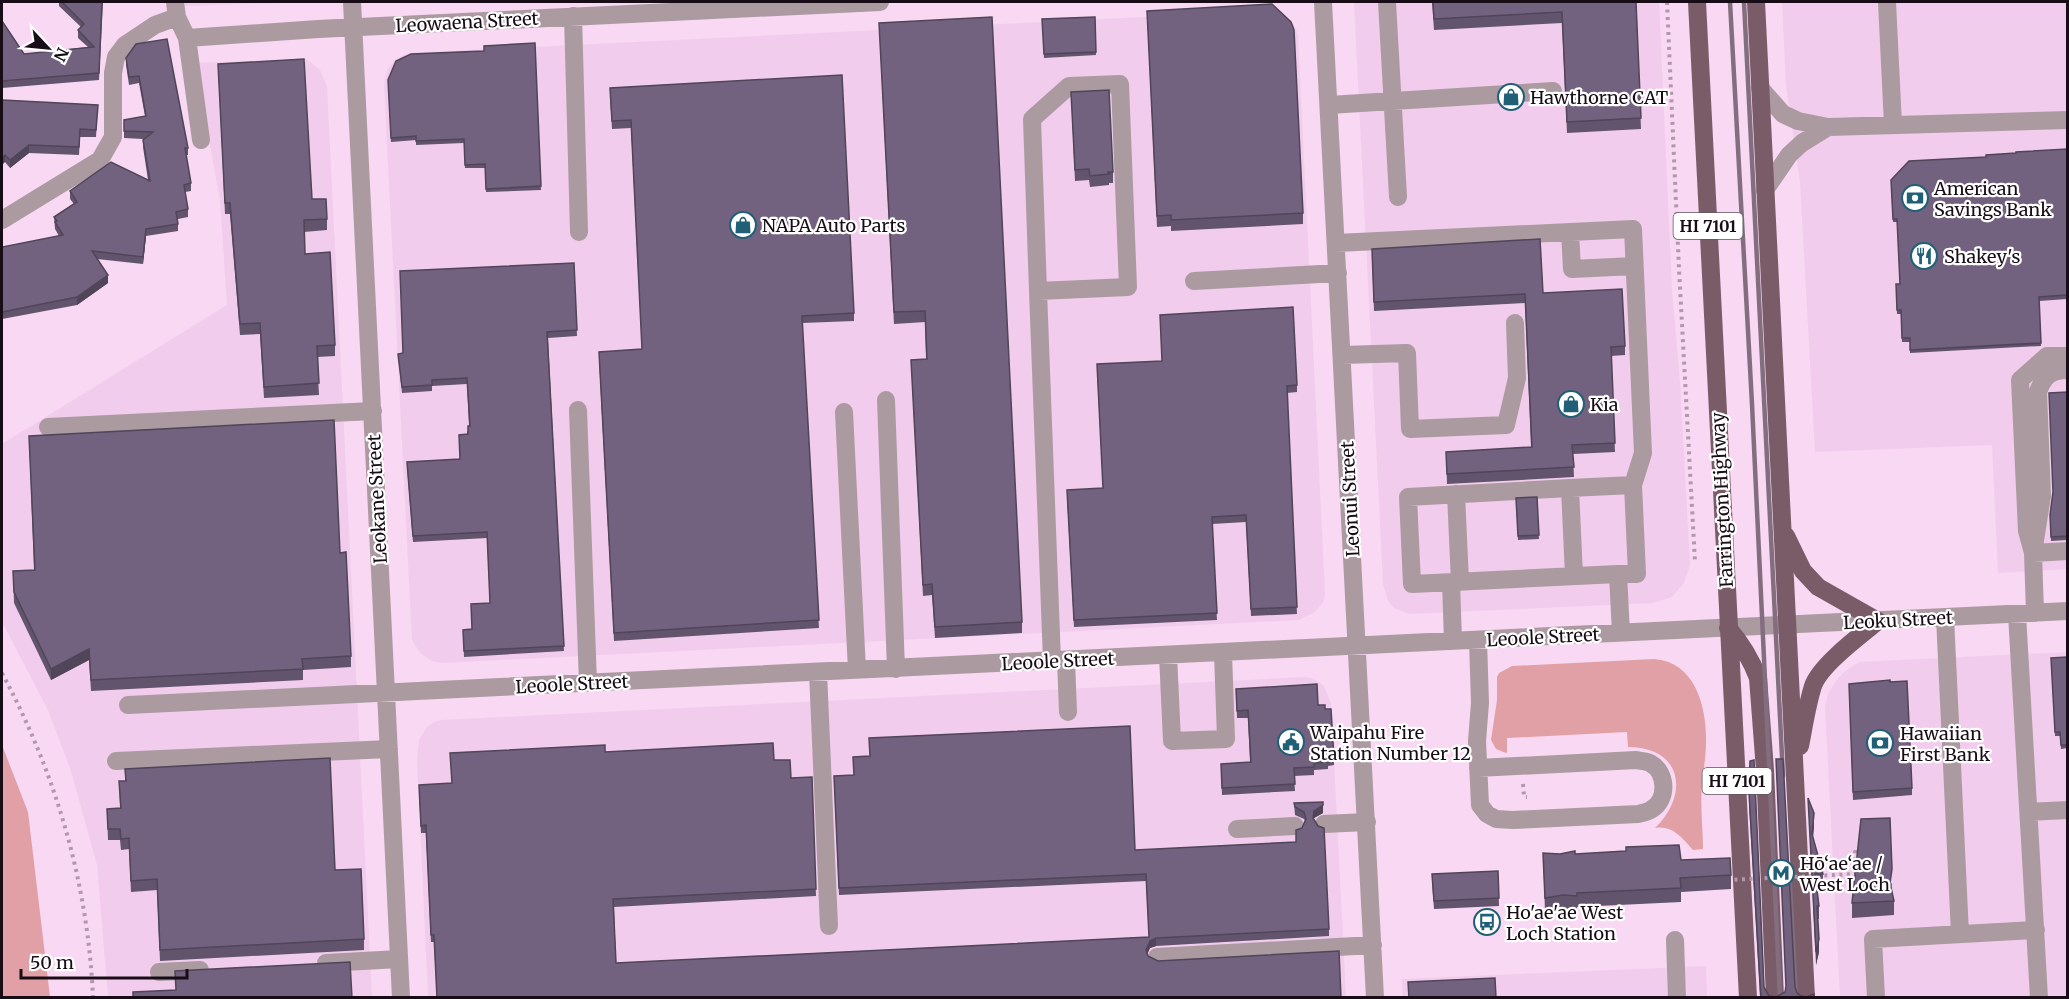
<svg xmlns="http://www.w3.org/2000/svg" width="2069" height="999" viewBox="0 0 2069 999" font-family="Merriweather,serif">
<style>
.built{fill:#f2ccec}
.green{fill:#e1a0a5}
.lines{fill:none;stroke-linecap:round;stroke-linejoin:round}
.path{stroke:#b198ad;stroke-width:4;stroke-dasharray:3 4.5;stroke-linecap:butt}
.minor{stroke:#ab9aa0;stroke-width:18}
.major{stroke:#7a5c68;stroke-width:18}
.rail{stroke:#836e80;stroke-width:4.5}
.path-bridge{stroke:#b198ad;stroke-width:4;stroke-dasharray:3 4.5;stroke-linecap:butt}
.wall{fill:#62546d}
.shaded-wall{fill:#504559}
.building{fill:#72627f;stroke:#504559;stroke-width:1.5}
.labels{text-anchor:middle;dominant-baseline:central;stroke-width:4.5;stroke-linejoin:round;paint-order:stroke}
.shield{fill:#fff;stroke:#5d565c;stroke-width:1.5}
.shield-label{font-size:16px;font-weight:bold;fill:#180d16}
.street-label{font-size:18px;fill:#180d16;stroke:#fff}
.poi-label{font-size:18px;fill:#180d16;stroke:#fff;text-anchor:start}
</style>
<rect width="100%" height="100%" fill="#f8d8f3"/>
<path class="built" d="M184,2h118l-117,4z
M1354,2h305l13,288 8,92 10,183 -6,18 -12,14 -19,6 -244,11 -15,-6 -6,-7 -5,-17z
M1782,2h285v567l-69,4 -6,-128 -177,7 -15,-270 -14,-96z
M1266,11l23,8 5,6 4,10 27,559 -2,8 -8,10 -16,8 -857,43 -10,-2 -12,-8 -8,-13 -28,-555 3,-15 6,-8 8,-6 9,-3z
M301,59l7,1 12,10 7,16 45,911h-264l-11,-132 -26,-94 -23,-61 -46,-88v-178l225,-139 -7,-105 -25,-137z
M2067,652v345h-227l-15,-291 4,-14 7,-11 9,-10 14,-9z
M1305,677l7,1 12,8 7,17 15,294h-918l-11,-238 2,-19 8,-13 7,-5 8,-2z
M1706,966l1,31h-304l-1,-18z"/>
<path class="green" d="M1654,659c42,3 53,49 52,84 0,14 -3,28 -4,42 -2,21 1,43 1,64l-10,1c-11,-12 -20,-25 -38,-22 35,-34 27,-81 -27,-81l-1,-15 -120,6v14l-1,1 -10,-4 -5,-9 6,-40v-23l2,-4 13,-7z
M2,745l26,67 22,185h-48z"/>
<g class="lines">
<path class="path" d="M1667,2l12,267 16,293
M2,673c54,101 86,210 91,325
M1523,784l1,13h3"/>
<path class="minor" d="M175,2l2,15 10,21 131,-9 562,-27
M352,2l49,996
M1323,2l52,996
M1387,2l11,195
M1887,2l6,123
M573,16l6,216
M187,38l14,102
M1760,88l23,26 15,7 30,6 240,-7
M1329,105l224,-14
M1765,190l24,-35 13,-12 26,-16
M2,220l98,-60 13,-23v-64l3,-16 9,-12 30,-20 22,-8
M1570,232l2,37 62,-3
M1336,243l297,-14 10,224 -10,32 4,89h-19l3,59
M1194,281l144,-8
M1038,291l-6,-172 37,-33 51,-2 8,203 -90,4 14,370
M1342,355l65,-2 3,76 96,-4 11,-47 -2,-55
M2068,370c-17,0 -24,5 -30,22l4,104 -9,57 35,-2
M886,400l10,269
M578,410l10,273
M844,412l13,258
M48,427l325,-16
M1570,488l-162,9 4,87 206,-10
M1456,494l4,88
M1574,576l-4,-88 63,-3
M1451,582l2,59
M2035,613l-2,-60 -6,-22 -7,-151 27,-24h21
M2017,614l22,384
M1945,617l15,317
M1478,640l2,63 -3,38 3,64 7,9 9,5 17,1 125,-6c5,-1 10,-2 14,-5 16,-10 15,-37 -2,-46 -4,-2 -10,-2 -14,-3l-158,8
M1168,655l4,86 54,-2 -3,-86
M1066,660l2,52
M818,672l11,254
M128,705l1940,-94
M116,761l273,-12
M2029,812l39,-2
M1324,824l43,-2
M1237,829l58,-3
M1675,940l2,58
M1157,957l216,-12
M326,963l73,-4
M159,972l41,-2
M1876,998l-3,-59 163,-9"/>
<path class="major" d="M1697,2l51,996
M1756,2l50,996
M1786,536l17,35 15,16 60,34c-17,14 -58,44 -65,65 -6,19 -9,40 -13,60
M1728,628c13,15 23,31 30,50l7,92 10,228"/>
<path class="rail" d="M1730,2l22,402 28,594
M1744,2l39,774
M1789,869l7,129"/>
<path class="path-bridge" d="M1727,880l129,-6 -1,-28"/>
</g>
<path class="wall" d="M59,2h44l-4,78 -97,8v-67l22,33 64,-7 -10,-9v-8l3,-3 -22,-21z
M1432,2h204l5,127 -74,4 -5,-110 -128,7z
M1147,11l156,202v11l-132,7v-5l-14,1z
M1095,17l1,38 -52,3 -2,-39z
M879,23l143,599v11l-87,5 -3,-43 -9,1 -12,-236 15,-1 -1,-37 -31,2z
M535,43l6,147 -55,2 -1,-24h-20l-1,-25 -48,2v-5l-25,2 -3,-62 96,-29z
M126,58l62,90v7h-2l5,28v8l-6,1 3,17v8l-10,2v12l-32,5 -3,28 -46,-5 11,24 -31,22 -75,14v-72l57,-11 -4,-7 -1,-12 20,-13 -4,-5v-8l78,-11 -5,-33v-8l-19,-1v-18l21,-4 -6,-33 -10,2 -3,-20z
M218,64l94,135 15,20v11l-23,2 1,22 30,91v11l-18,1 2,38 -55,3 -4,-64 -20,1 -10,-121h-5z
M1071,92l42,80v11h-4v2l-19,2 -1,-7 -14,1z
M610,96l244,217v8l-52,2 17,305 -205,13 -15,-281 43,-11 -11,-221 -19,1z
M2,100l96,5 -2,32h-16l-1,18 -50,-2 -19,15 -5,-6z
M2067,149v150l-28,2 2,45 -131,7v-11h-8l-1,-28h-4l-1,-30h4l-3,-62h-4l-2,-42 95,-23z
M1372,258l171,35 82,53v9l-14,1 4,96 -42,2 1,23 -127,7 -1,-32 85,-5 -6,-144 -151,8z
M574,263l3,73 -29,2 16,313 -100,6 -1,-27 9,-1 18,-26 -3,-65 -74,4 -6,-75 53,-8 9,-33 -2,-42 -35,2v5l-30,2 -4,-39 5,-1z
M1097,371l200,14v7l-10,1 10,221 -46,2 -5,-94 -34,2 5,96 -143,7 -7,-130 36,-9z
M2067,392v148l-16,1 -1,-26z
M29,436l311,117 11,103v11l-48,3v10l-212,11 -2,-31 -38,20 -37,-77 -1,-32 21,-1z
M1537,497l2,42 -21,1 -2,-42z
M2067,657v91l-6,1 -1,-13h-5l-4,-78z
M1849,684l63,104v7l-59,5z
M1236,689l82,16 7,4 9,49v7l-6,1v3l-14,1v5l-20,1 1,15 -73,4 -1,-31 29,-2 -2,-44h-11z
M605,752l169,8 17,18 21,-1 4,119 -202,11 2,56 533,-26 -3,-56 -307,14 -5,-119 301,74 161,-8 9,-21 -1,-2 -9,-4 -1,-12 29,10 -9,5v2l15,109v7l-173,10 -6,2 -3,6 1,2 10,5 -721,37 -3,-56h-3l-5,-109h-5l-2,-41 33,-9z
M1776,759l19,228 2,6 4,3 13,2h-54l-11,-193 1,-44 14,226 5,9 7,1 9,-5 1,-5z
M125,769l210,101 29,69v11l-204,11 -3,-71 -26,2 -2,-43 -8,1 -1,-10h-12l-1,-31 13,-1 -1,-27h6z
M1808,798l6,28 -1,11 10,37v13h-6l2,19v13h-1l1,33 -3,13z
M1543,853l17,1h15l106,6 50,15v14l-50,3v10l-104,5v4l-14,-2 -18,3z
M1498,871l1,35 -65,3 -2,-28z
M1892,883l-1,6 3,12v14l-42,3v-15z"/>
<path class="shaded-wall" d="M29,145v8l-19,15v-8z
M5,155v7l-3,3v-7z
M146,229v7l-3,28v-7z
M108,275v8l-31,22v-8z
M89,649v11l-38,20v-11z
M1323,805v8l-9,5 -1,7v-7l1,-7z
M1814,813v13l-2,21v-13z
M1156,938v8l-6,2 -4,9v-7l4,-9z
M1819,939v13l-3,13v-13z"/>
<path class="building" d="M62,2h40l-3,71 -97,8v-60l22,33 70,-7 -16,-17 6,-6z
M1433,2h203l5,116 -74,4 -5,-110 -128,7z
M1272,4l19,18 3,8 9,183 -132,7v-5l-14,1 -10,-205z
M992,17l30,605 -87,5 -3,-43 -9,1 -12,-225 16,-1 -2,-48 -31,1 -15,-289z
M1095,17l1,35 -52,2 -2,-35z
M167,39l21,109h-3l6,35 -7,2 4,24 -12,3 2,12 -32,5 -3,28 -51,-6 16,24 -31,22 -75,15v-65l61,-12 -8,-13 2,-1 -3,-4 23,-15 -7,-11 41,-29 39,19 -7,-41 10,-8 -29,-1v-11l22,-4 -7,-40 -10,1 -3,-19 10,-14z
M535,43l6,143 -55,3 -1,-25 -20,1 -1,-26 -48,2v-5l-25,2 -3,-58 8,-19 15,-7 73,-3v-5z
M304,59l8,140h14l1,20 -23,1 1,34 25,-2 5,93 -18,1 2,37 -55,4 -4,-64 -20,1 -10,-121h-5l-7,-139z
M842,75l12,238 -52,3 17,304 -205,13 -15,-281 43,-3 -11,-229 -19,1 -2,-33z
M1109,90l4,82h-5l1,2 -19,2 -1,-7 -14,1 -4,-78z
M2,100l96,5 -2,25 -16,-1 -1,18 -50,-2 -19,15 -5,-5 -3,3z
M2067,149v146l-28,2 2,46 -131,7v-12h-8l-1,-28h-4l-1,-26h4l-3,-65h-4l-2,-39 18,-19 77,-4v-2l30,-2v-1z
M1540,239l3,54 79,-4 3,57 -14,1 4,96 -43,2 2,22 -127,7 -1,-22 86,-5 -7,-153 -151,8 -2,-53z
M574,263l3,67 -30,2 17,314 -100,5 -1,-21 9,-1 -1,-25 19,-1 -3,-71 -74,4 -6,-74 53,-3 -1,-24 9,-1v-8h2l-3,-48 -35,2v5l-30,2 -4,-33 5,-1 -3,-82z
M1293,307l4,78 -10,1 10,221 -46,2 -5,-94 -34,2 5,96 -143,7 -7,-130 36,-2 -6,-124 65,-3 -2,-46z
M2067,392v144l-16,1 -1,-22 3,-23 -4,-99z
M334,420l6,133 6,-1 5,104 -49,3 1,10 -212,11 -2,-31 -38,20 -37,-77 -1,-21 22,-1 -6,-134z
M1537,497l2,38 -21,1 -2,-38z
M2067,657v88h-6l-1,-13h-5l-4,-74z
M1890,680v2l17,-1 5,107 -59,4 -4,-108z
M1317,684l1,21h7v4h6l3,49h-6v4l-14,1v4l-20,1 1,16 -73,4 -1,-24 30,-2 -3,-52 -11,1 -1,-22z
M1130,726l5,124 161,-8v-12l6,-2 4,-9 -2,-7 -9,-5 -1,-4 29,-1v3l-9,6 -1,7 5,8 6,2 5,101 -173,9 -6,3 -4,9 2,6 10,5 181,-10 2,47h-904l-3,-63h-3l-5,-110 -5,1 -2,-41 33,-2 -2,-30 155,-8v7l168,-9 1,17h16l1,18 21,-1 4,112 -203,10 3,64 533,-26 -3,-63 -307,14 -5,-112 20,-1 -1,-18 17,-1 -1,-18z
M330,758l5,112 26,-1 3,70 -204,11 -3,-71 -26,2 -2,-43 -8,1 -1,-10h-12l-1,-20 14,-1 -2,-27h7l-1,-12z
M1776,759h7l12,228 2,6 4,3 6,1 7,-3v4h-53l-12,-205 1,-32 4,-1 10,227 5,9 7,1 9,-5 1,-6z
M1808,798l6,15 -2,21 11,40h-8l4,32h-2l2,33 -3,13z
M1890,818l2,51 -2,14 4,18 -42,2 9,-84z
M1679,845l2,15 49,-2 1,17 -51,3 1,10 -104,5v3l-14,-1 -18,3 -2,-45 17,1 15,-3v3l51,-3v-4z
M1498,871l1,27 -65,3 -2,-27z
M350,962l2,36h-219v-6l43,-2 -1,-19z
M1495,978l1,20h-87l-1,-16z"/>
<defs>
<symbol id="shop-ring" viewBox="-11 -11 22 22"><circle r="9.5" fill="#fff" stroke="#205f75" stroke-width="1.5"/><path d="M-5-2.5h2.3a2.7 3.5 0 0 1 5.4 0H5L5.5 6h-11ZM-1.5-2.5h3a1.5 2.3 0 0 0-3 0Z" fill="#205f75"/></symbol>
<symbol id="bank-ring" viewBox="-11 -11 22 22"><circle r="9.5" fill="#fff" stroke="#205f75" stroke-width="1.5"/><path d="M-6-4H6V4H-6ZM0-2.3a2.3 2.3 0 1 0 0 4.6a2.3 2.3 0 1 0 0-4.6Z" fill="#205f75"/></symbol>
<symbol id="restaurant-ring" viewBox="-11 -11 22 22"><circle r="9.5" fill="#fff" stroke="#205f75" stroke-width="1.5"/><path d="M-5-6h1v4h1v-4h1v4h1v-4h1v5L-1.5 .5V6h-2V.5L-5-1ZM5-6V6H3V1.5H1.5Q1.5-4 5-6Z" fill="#205f75"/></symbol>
<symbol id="civic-ring" viewBox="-11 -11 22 22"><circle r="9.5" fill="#fff" stroke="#205f75" stroke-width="1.5"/><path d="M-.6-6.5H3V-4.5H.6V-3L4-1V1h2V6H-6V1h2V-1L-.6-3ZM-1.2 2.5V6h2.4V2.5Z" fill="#205f75"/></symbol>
<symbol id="metro-ring" viewBox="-11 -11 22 22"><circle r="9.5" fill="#fff" stroke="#205f75" stroke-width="1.5"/><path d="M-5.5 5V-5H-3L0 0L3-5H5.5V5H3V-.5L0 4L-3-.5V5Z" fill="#205f75"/></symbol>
<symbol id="bus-ring" viewBox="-11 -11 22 22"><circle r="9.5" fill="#fff" stroke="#205f75" stroke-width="1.5"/><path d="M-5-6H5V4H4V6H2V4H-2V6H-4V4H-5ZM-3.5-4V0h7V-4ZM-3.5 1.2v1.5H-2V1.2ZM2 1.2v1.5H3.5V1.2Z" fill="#205f75"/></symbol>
</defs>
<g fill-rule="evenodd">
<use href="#shop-ring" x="1496" y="82" width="30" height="30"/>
<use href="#bank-ring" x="1900" y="183" width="30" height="30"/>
<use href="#shop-ring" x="728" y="210" width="30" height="30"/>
<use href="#restaurant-ring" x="1909" y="241" width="30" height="30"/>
<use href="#shop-ring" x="1556" y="389" width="30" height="30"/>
<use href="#civic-ring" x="1276" y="727" width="30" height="30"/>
<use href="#bank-ring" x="1865" y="728" width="30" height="30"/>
<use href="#metro-ring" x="1766" y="858" width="30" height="30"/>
<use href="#bus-ring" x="1472" y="907" width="30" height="30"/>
</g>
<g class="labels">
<g class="shield">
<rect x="1673.5" y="213" width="69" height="26" rx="4.5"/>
<rect x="1702.5" y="768" width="69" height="26" rx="4.5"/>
</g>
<g class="shield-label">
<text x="1708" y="226">HI 7101</text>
<text x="1737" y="781">HI 7101</text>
</g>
<g class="street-label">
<text transform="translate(467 22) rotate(-3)">Leowaena Street</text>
<text transform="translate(377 499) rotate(-93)">Leokane Street</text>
<text transform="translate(1350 499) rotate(-93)">Leonui Street</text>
<text transform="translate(1722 500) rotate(-93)">Farrington Highway</text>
<text transform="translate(1898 620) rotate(-3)">Leoku Street</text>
<text transform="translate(1543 637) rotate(-3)">Leoole Street</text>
<text transform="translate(1058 661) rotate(-3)">Leoole Street</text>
<text transform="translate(572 684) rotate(-3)">Leoole Street</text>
</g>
<g class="poi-label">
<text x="1530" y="97">Hawthorne CAT</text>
<text x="1934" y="188">American<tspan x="1934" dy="21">Savings Bank</tspan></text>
<text x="762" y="225">NAPA Auto Parts</text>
<text x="1944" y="256">Shakey's</text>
<text x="1590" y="404">Kia</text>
<text x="1310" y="732">Waipahu Fire<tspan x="1310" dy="21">Station Number 12</tspan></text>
<text x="1900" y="733">Hawaiian<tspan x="1900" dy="21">First Bank</tspan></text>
<text x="1800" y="863">Hō‘ae‘ae /<tspan x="1800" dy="21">West Loch</tspan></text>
<text x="1506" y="912">Ho'ae'ae West<tspan x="1506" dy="21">Loch Station</tspan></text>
</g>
</g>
<rect width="2069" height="999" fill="none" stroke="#180d16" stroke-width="6"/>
<g transform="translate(48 48) rotate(116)" stroke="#ffffff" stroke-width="4.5" paint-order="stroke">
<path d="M0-4.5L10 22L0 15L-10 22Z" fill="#180d16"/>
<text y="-9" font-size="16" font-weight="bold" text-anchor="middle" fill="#180d16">N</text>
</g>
<path d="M21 969v9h166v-9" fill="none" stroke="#180d16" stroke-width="3"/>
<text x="30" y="969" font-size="18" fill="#180d16" stroke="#ffffff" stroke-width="4.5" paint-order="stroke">50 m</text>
</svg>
